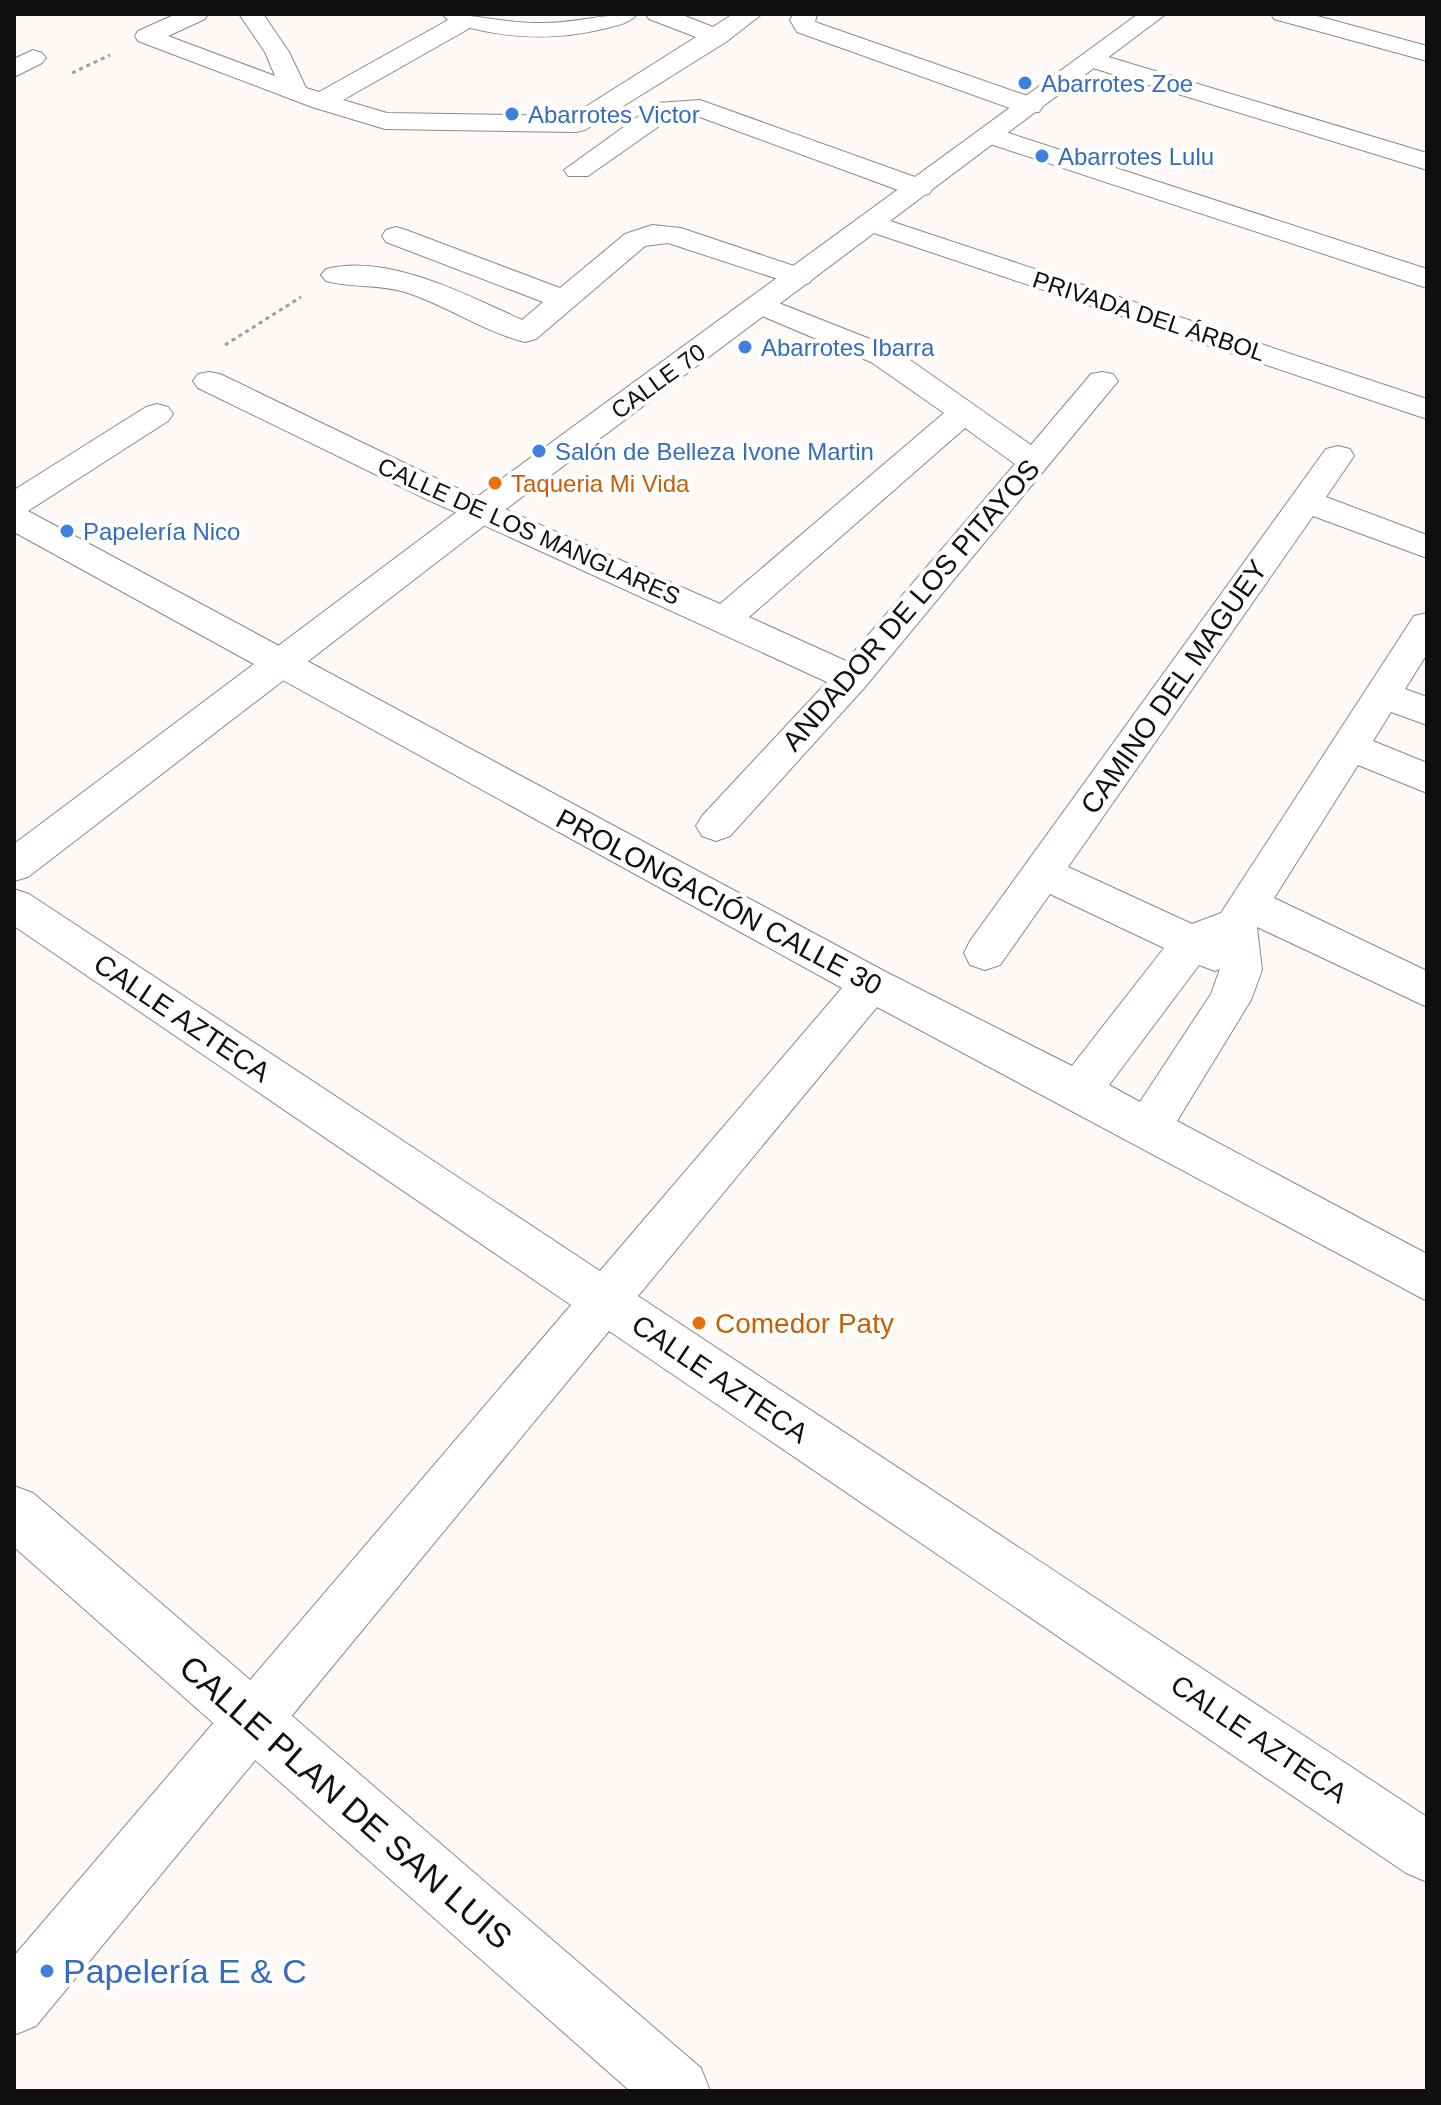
<svg xmlns="http://www.w3.org/2000/svg" width="1441" height="2105" viewBox="0 0 1441 2105" font-family="Helvetica,sans-serif">
<style>
.lines{fill:none;stroke-linecap:round;stroke-linejoin:round}
.street-casing{stroke:#8c8986;stroke-width:2}
.secondary-casing{stroke:#8c8986;stroke-width:2}
.path{stroke:#9f9c9a;stroke-width:3;stroke-dasharray:4 4;stroke-linecap:butt}
.street{fill:#fff;fill-rule:evenodd}
.secondary{fill:#fff;fill-rule:evenodd}
.shop-dot{fill:#3f7fe0;stroke:#fff;stroke-width:3}
.food-dot{fill:#e8710a;stroke:#fff;stroke-width:3}
.labels{text-anchor:middle;dominant-baseline:central;stroke-width:8;stroke-linejoin:round;paint-order:stroke}
.far-shop-label{font-size:24px;fill:#366cbe;stroke:#fff;text-anchor:start}
.far-street-label{font-size:24px;fill:#11100f;stroke:#fff}
.far-food-label{font-size:24px;fill:#c56008;stroke:#fff;text-anchor:start}
.street-label{font-size:28px;fill:#11100f;stroke:#fff}
.food-label{font-size:28px;fill:#c56008;stroke:#fff;text-anchor:start}
.near-street-label{font-size:34px;fill:#11100f;stroke:#fff}
.near-shop-label{font-size:34px;fill:#366cbe;stroke:#fff;text-anchor:start}
</style>
<rect width="100%" height="100%" fill="#fef9f6"/>
<g class="lines">
<defs>
<path id="street" d="M176,14h32l-3,5 -37,17 107,40 -10,-24 -26,-38h24l26,38 17,36 13,4 129,-72 -6,-6c32,0 62,9 94,9 35,1 67,-9 101,-9 -7,10 -23,12 -34,15 -46,11 -88,10 -133,-1l-127,72 44,13 184,3 125,-79 -47,-18 -3,-5h34l33,13 20,-13h29l-36,28 -141,88 -9,2 -191,-3 -73,-22 -174,-66 -3,-5 3,-5z
M793,14h24l-2,8 224,78 4,6 -4,6h-18l-224,-80 -7,-12z
M1271,14h39l117,32v15l-153,-42z
M33,50l9,3 4,5 -4,5 -28,14v-18z
M1092,52l335,101v17l-344,-105 -4,-5 4,-5z
M700,100l229,82 4,6 -4,6 -10,2 -10,-2 -212,-78 -25,1 -84,59h-20l-4,-6 93,-67z
M990,127l437,142v19l-446,-147 -4,-6 4,-6z
M872,215l555,184v20l-565,-190 -4,-6 4,-6z
M652,225l29,3 128,43 5,6 -5,6 -10,3 -131,-43 -23,3 -109,93 -11,3c-41,-10 -79,-37 -120,-50 -26,-8 -53,-4 -79,-11l-5,-6 5,-6c62,-16 141,26 196,51l21,-18 -157,-60 -4,-6 4,-6 10,-3 10,3 154,58 65,-54z
M761,296l132,52 138,97 60,-71 11,-2 11,2 5,7 -253,306 -135,149 -14,5 -14,-5 -6,-10 6,-10 125,-134 -403,-184 -226,-110 -5,-7 5,-7 11,-2 11,2 228,110 272,120 224,-191 -73,-51 -121,-51 -4,-6 4,-6zM965,428l50,36 -169,197 -97,-44z
M157,404l11,3 5,7 -5,7 -140,90 858,461 186,94 92,-118 -114,-54 -50,71 -15,5 -15,-5 -6,-12 6,-12 356,-492 12,-3 12,3 4,7 -28,41 101,38v23l-114,-42 -245,351 124,57 29,-11 193,-297 13,-3v41l-22,35 22,8v28l-36,-13 -18,29 54,22v30l-69,-28 -84,133 153,73v36l-170,-80 5,43 -11,30 -74,121 250,133v47l-550,-294 -239,289 789,521v65l-21,-9 -797,-542 -573,695 -22,9v-79l557,-651 -557,-379v-37l15,5 571,377 242,-283 -828,-456v-42l132,-83zM1199,965l16,6 5,-2 -9,25 -71,108 -31,-17z"/>
<path id="secondary" d="M1138,14h28l-672,504 -466,359 -14,4v-37l456,-342z
M14,1486l19,7 668,575 9,23h-80l-616,-544z"/>
</defs>
<use href="#street" class="street-casing"/>
<use href="#secondary" class="secondary-casing"/>
<path class="path" d="M72,73l38,-18
M225,345l76,-48"/>
<use href="#street" class="street"/>
<use href="#secondary" class="secondary"/>
</g>
<g class="shop-dot">
<circle cx="1025" cy="83" r="8"/>
<circle cx="512" cy="114" r="8"/>
<circle cx="1042" cy="156" r="8"/>
<circle cx="745" cy="347" r="8"/>
<circle cx="539" cy="451" r="8"/>
<circle cx="67" cy="531" r="8"/>
<circle cx="47" cy="1971" r="8"/>
</g>
<g class="food-dot">
<circle cx="495" cy="483" r="8"/>
<circle cx="699" cy="1323" r="8"/>
</g>
<g class="labels">
<g class="far-shop-label">
<text x="1041" y="83">Abarrotes Zoe</text>
<text x="528" y="114">Abarrotes Victor</text>
<text x="1058" y="156">Abarrotes Lulu</text>
<text x="761" y="347">Abarrotes Ibarra</text>
<text x="555" y="451">Salón de Belleza Ivone Martin</text>
<text x="83" y="531">Papelería Nico</text>
</g>
<g class="far-street-label">
<text transform="translate(1149 316) rotate(18)">PRIVADA DEL ÁRBOL</text>
<text transform="translate(658 381) rotate(-36)">CALLE 70</text>
<text transform="translate(529 531) rotate(24)">CALLE DE LOS MANGLARES</text>
</g>
<g class="far-food-label">
<text x="511" y="483">Taqueria Mi Vida</text>
</g>
<g class="street-label">
<text transform="translate(911 605) rotate(-49)">ANDADOR DE LOS PITAYOS</text>
<text transform="translate(1174 687) rotate(-55)">CAMINO DEL MAGUEY</text>
<text transform="translate(719 902) rotate(28)">PROLONGACIÓN CALLE 30</text>
<text transform="translate(182 1018) rotate(34)">CALLE AZTECA</text>
<text transform="translate(720 1379) rotate(34)">CALLE AZTECA</text>
<text transform="translate(1259 1739) rotate(34)">CALLE AZTECA</text>
</g>
<g class="food-label">
<text x="715" y="1323">Comedor Paty</text>
</g>
<g class="near-street-label">
<text transform="translate(346 1802) rotate(41)">CALLE PLAN DE SAN LUIS</text>
</g>
<g class="near-shop-label">
<text x="63" y="1971">Papelería E &amp; C</text>
</g>
</g>
<rect width="1441" height="2105" fill="none" stroke="#11100f" stroke-width="32"/>
</svg>
